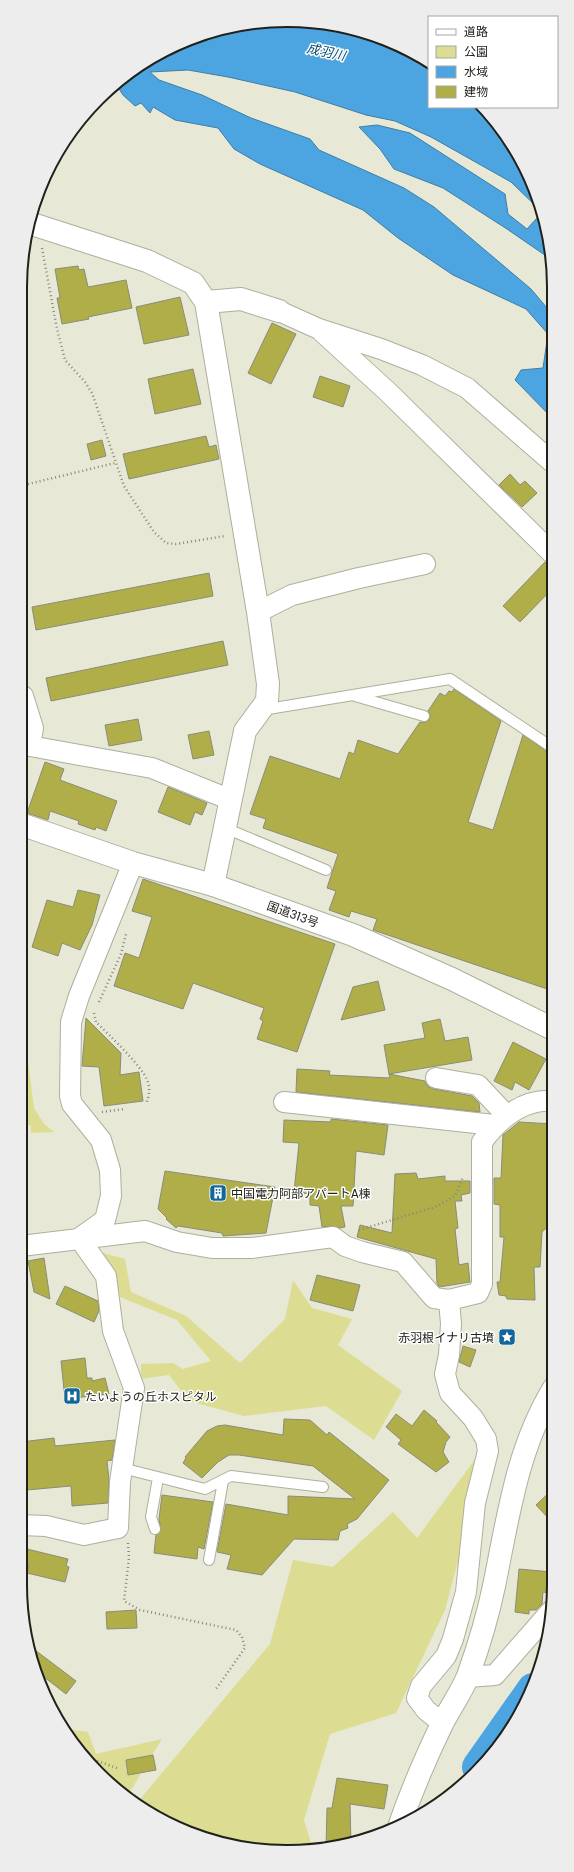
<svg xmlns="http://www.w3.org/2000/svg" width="574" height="1872" viewBox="0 0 574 1872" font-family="Poppins,'Noto Sans JP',sans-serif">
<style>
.green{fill:#dcdd93}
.water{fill:#4ca5e1;stroke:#3f7da5}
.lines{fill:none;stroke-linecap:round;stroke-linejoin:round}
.river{stroke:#4ca5e1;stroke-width:32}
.building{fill:#afae49;stroke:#8b8c7a}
.lane-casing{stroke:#aeaf9c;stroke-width:12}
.street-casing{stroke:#aeaf9c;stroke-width:22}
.secondary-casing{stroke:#aeaf9c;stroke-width:24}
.highway-casing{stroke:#aeaf9c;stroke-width:24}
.path{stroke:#87887a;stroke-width:2.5;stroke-dasharray:1 3;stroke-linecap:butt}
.lane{stroke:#fff;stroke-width:10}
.street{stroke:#fff;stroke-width:20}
.secondary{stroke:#fff;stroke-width:22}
.highway{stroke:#fff;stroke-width:22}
.labels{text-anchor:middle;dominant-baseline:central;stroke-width:3;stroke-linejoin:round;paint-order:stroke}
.street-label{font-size:12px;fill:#21211a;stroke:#fff}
.poi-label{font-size:12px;fill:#21211a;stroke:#fff;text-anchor:start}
.water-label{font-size:13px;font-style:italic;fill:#004a71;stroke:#fff}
.rim{fill:none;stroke:#21211a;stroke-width:2}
</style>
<rect width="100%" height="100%" fill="#e7e8d5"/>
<path class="green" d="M22,1012l2,2 2,32 8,62 10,16 10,8 -23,1v-8h-9z
M103,1253l22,6 6,33 55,24 54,47 45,-44 8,-39 19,28 40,11 -14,26 64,46 -28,49 -48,-34 -82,10 -55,-15 -20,-26 -28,4v-15l32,-1 10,6 28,-8 -34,-41 -57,-23 -4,-20z
M476,1458l-10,73 -21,79 -49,103 -66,21 -26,86 9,30 -8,1 -53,-1 -83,-26 -33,-20 134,-160 23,-84 40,7 60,-55 24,26z
M66,1729l22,3 8,22 66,-15 -36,59 -40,-37z"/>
<path class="water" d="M287,20l52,5 82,31 8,7v44h54l5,4 46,74 6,25 -29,-28 -80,-45 -36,-16 -29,-6 -71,-23 -67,-15 -40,-7 -38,2 9,8 43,15 49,23 59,21 9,11 85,38 30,19 97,82 16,19 5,3v107l-37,-38 6,-10 22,-2 5,-34 -22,-25 -73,-34 -55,-37 -35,-28 -103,-46 -26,-15 -16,-21 -43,-8 -22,-13 -3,6 -9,-10 -6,3 -12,-11 -7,-11c34,-28 75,-51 119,-59 17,-3 35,-3 52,-5z
M377,125l33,8 95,61 3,20 19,15 10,-11 7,7 8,27v8l-45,-31 -64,-41 -49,-19 -14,-20 -21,-22z"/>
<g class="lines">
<path class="river" d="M478,1767l55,-78"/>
</g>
<path class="building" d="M78,266l1,4 5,-1 4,18 38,-7 6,28 -44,9 1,2 -27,5 -5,-26h3l-5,-29z
M180,297l9,38 -45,9 -8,-37z
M272,323l24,11 -25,50 -23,-11z
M193,369l8,35 -46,10 -7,-35z
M320,376l30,10 -7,21 -30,-10z
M206,436l3,11 7,-2 3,14 -90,20 -6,-25z
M102,440l4,16 -15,4 -4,-16z
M510,474l10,11 5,-4 12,12 -15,14 -23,-22z
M545,562l7,2v25l-32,33 -17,-16z
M209,573l4,23 -177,34 -4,-23z
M223,641l5,24 -177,36 -5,-23z
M454,689l47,32 -33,101 25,8 30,-95 30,21v235l-180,-61 4,-11 -26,-8 -2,6 -20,-7 7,-19 -9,-3 11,-34 -75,-26 3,-9 -16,-5 20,-58 70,23 9,-27 5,2 4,-14 40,14 22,-32h5l4,-2 1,-5 -2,-4 12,-18 5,3 4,-5 3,1z
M138,719l4,21 -33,6 -4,-21z
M209,731l5,24 -21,4 -5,-24z
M45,762l19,7 -4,11 57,21 -11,30 -10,-4 -1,3 -17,-6 1,-3 -29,-10 -2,9 -21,-7z
M168,787l39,16 -5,12 -7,-3 -5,13 -32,-13z
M143,879l192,65 -38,108 -40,-13 6,-18 -3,-2 4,-11 -71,-25 -10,26 -69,-23 11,-33 14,5 13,-41 -20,-6z
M78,890l22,5 -8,30 -12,25 -18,-7 -4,13 -26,-9 15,-47 26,7z
M378,981l7,29 -44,10 12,-33z
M86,1018l35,35 -1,22 19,-3 4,29 -39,5 -5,-39 -17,-1z
M440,1019l5,22 23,-4 4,23 -83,14 -5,-29 41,-7 -3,-15z
M513,1042l33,17 -17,31 -14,-8 -3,8 -18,-9z
M297,1069l33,2 -1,4 61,3 -1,-4 36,7 3,6 6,2 38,7 7,7 1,9 -184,-20z
M331,1119l57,6 -4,30 -28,-4 -3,55h-12l4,21 -5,1 -9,-2 -9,1 -3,-21 -9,-1v-11l-16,-2 5,-49 -16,-1 1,-22 47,2z
M519,1122l34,2v98l-11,10 -2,35h-6l1,33 -28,-1 -1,-3 -7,-1 -2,-13h3l4,-45h-4v-32l-6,-1v-26h7l2,-43z
M165,1171l110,16 -9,46 -43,3 -1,-3 -44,-7 -2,2 -10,-9 1,-1 -9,-9z
M416,1173l2,6 27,-3v5h25v12l-9,2 1,6h-7l3,27 -3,1 4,36 9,-2 2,19 -31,5 -2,-4 -1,-24 -79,-22 3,-12 32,8 3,-59z
M44,1258l6,41 -16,-7 -6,-31z
M317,1275l43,10 -7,26 -43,-11z
M65,1286l33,15 1,10 -5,11 -38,-18z
M463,1346l13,4 -6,17 -11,-5z
M85,1358l2,20h5v3l13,-3 4,16 -44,5 -4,-38z
M424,1410l13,11 -1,1 14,15 -4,5 -3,10 6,10 -13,10 -38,-28 3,-4 -15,-13 10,-13 16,12z
M284,1419l26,1 17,15 2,-3 60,48 -32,39 -10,5 1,4 -8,3 -2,9 -44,-1 -32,36 -35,-6 4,-14 -14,-3 9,-48 62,11v-19l67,3 -42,-33 -74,-11h-10l-11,7 -16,16 -19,-15 3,-5 -1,-1 22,-26 10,-5 8,-1 58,10z
M54,1438l1,8 60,-6 -3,20 -5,1 2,19 -1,23 -36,3 -1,-20 -44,4v-2h-7l1,-46z
M554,1488v36l-18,-19z
M162,1495l51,7 -9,47 -6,-2 -1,12 -43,-6 2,-18 5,-5 -2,-11z
M27,1549l41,10 -2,7 3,1 -4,15 -38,-9 2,-8 -5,-2z
M519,1569l33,3 -2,21 -7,-1 -1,12 -6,6h-7v4l-14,-2z
M136,1610l1,18 -30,1 -1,-17z
M27,1644l49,37 -10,13 -31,-24z
M153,1755l3,15 -28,5 -2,-15z
M337,1778l51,7 -4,24 -34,-5 1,40 -25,4 1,-40h5z"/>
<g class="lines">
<defs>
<path id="lane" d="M355,696l69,20
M262,710l188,-31 103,69
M225,828l101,42
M122,1468l83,21 26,-13 92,11
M155,1529l-4,-12 7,-39
M209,1560l14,-79"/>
<path id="street" d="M279,311l40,18 62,20 41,16 45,23 85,74
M319,329l69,63 164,161
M258,612l34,-17 67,-17 66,-14
M23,696l10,32 -3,18 122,22 79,32
M436,1078l42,7 29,31
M284,1102l210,23
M81,1237l24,-17 6,-24 -1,-26 -9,-30 -29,-36 -2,-8 1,-74 8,-26 54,-133
M21,1246l124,-15 32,11 35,6h40l81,-11 12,9 17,6 41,10 31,36 15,2 2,24 -2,31 -4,19 5,19 23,25 13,21 2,12 -13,52 -9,89 -13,47 -7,17 -25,30 -4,12 9,12 16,13
M449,1300l29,-7 4,-9v-142c17,-23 41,-43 71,-41
M20,1525l26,1 38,9 34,-7 2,-46 14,-94 -21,-57 -7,-55 -27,-38
M467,1677l28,-2 56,-64"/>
<path id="secondary" d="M29,223l118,38 46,22 13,19 52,310 10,72 -1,17 -22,30 -32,154
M206,302l35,-3 38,12
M399,1827c12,-35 27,-70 43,-103 8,-16 19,-31 26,-48 10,-28 20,-61 26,-90 14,-68 23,-138 60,-198"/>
<path id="highway" d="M23,825l110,38 80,22 140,50 99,44 101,50"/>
</defs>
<use href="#lane" class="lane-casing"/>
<use href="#street" class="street-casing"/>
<use href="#secondary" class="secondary-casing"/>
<use href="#highway" class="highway-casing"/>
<path class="path" d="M42,248l15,81 8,31 20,22 7,11 32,93 30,46 12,11 10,1 49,-8
M24,485l91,-22
M99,1002l22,-48 5,-20
M94,1013l2,9c12,12 46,44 51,58 4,8 2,16 -1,24
M102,1112l23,-3
M359,1230l76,-23 20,-11 8,-19
M128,1543l1,15 -5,43 16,9 96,20 6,7 3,11 -29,41
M80,1751l12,8 25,9"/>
<use href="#lane" class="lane"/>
<use href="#street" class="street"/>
<use href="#secondary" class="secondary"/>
<use href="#highway" class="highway"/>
</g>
<defs>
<symbol id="building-square" viewBox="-11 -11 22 22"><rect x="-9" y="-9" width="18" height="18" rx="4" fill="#136798" stroke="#fff"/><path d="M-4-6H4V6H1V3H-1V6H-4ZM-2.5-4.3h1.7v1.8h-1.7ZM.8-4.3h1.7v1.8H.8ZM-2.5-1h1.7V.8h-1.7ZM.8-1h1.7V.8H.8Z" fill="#fff"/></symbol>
<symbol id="sight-square" viewBox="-11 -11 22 22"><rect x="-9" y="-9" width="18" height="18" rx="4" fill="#136798" stroke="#fff"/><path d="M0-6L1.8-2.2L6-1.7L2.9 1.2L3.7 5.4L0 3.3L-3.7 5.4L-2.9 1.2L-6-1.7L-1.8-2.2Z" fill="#fff"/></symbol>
<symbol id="hospital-square" viewBox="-11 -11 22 22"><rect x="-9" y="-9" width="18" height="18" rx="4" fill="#136798" stroke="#fff"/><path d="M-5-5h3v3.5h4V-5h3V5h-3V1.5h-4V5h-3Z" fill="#fff"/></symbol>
</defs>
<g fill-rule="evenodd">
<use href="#building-square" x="208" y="1183" width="20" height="20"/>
<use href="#sight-square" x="497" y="1327" width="20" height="20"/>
<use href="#hospital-square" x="62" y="1386" width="20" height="20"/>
</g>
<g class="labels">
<g class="street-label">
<text transform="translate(293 914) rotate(20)">国道313号</text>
</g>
<g class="poi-label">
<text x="231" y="1193">中国電力阿部アパートA棟</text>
<text x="494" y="1337" text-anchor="end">赤羽根イナリ古墳</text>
<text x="85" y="1396">たいようの丘ホスピタル</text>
</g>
<g class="water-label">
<text transform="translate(326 52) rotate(12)">成羽川</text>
</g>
</g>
<path d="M0 0H574V1872H0ZM287 27H287A260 260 0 0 1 547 287V1585A260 260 0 0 1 287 1845H287A260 260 0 0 1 27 1585V287A260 260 0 0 1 287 27Z" fill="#ededed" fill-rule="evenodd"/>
<path class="rim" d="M287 27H287A260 260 0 0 1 547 287V1585A260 260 0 0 1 287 1845H287A260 260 0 0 1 27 1585V287A260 260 0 0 1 287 27Z"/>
<rect x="428" y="16" width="130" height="92" fill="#ffffff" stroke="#a6a6a3"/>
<rect x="436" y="29" width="20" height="6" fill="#ffffff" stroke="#a6a6a3"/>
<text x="464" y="36" font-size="12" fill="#21211a">道路</text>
<rect x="436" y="46" width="20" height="12" fill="#dcdd93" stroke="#a6a6a3"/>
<text x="464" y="56" font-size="12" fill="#21211a">公園</text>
<rect x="436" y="66" width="20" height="12" fill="#4ca5e1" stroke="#a6a6a3"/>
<text x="464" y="76" font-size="12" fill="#21211a">水域</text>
<rect x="436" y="86" width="20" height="12" fill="#afae49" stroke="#a6a6a3"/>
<text x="464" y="96" font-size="12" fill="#21211a">建物</text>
</svg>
